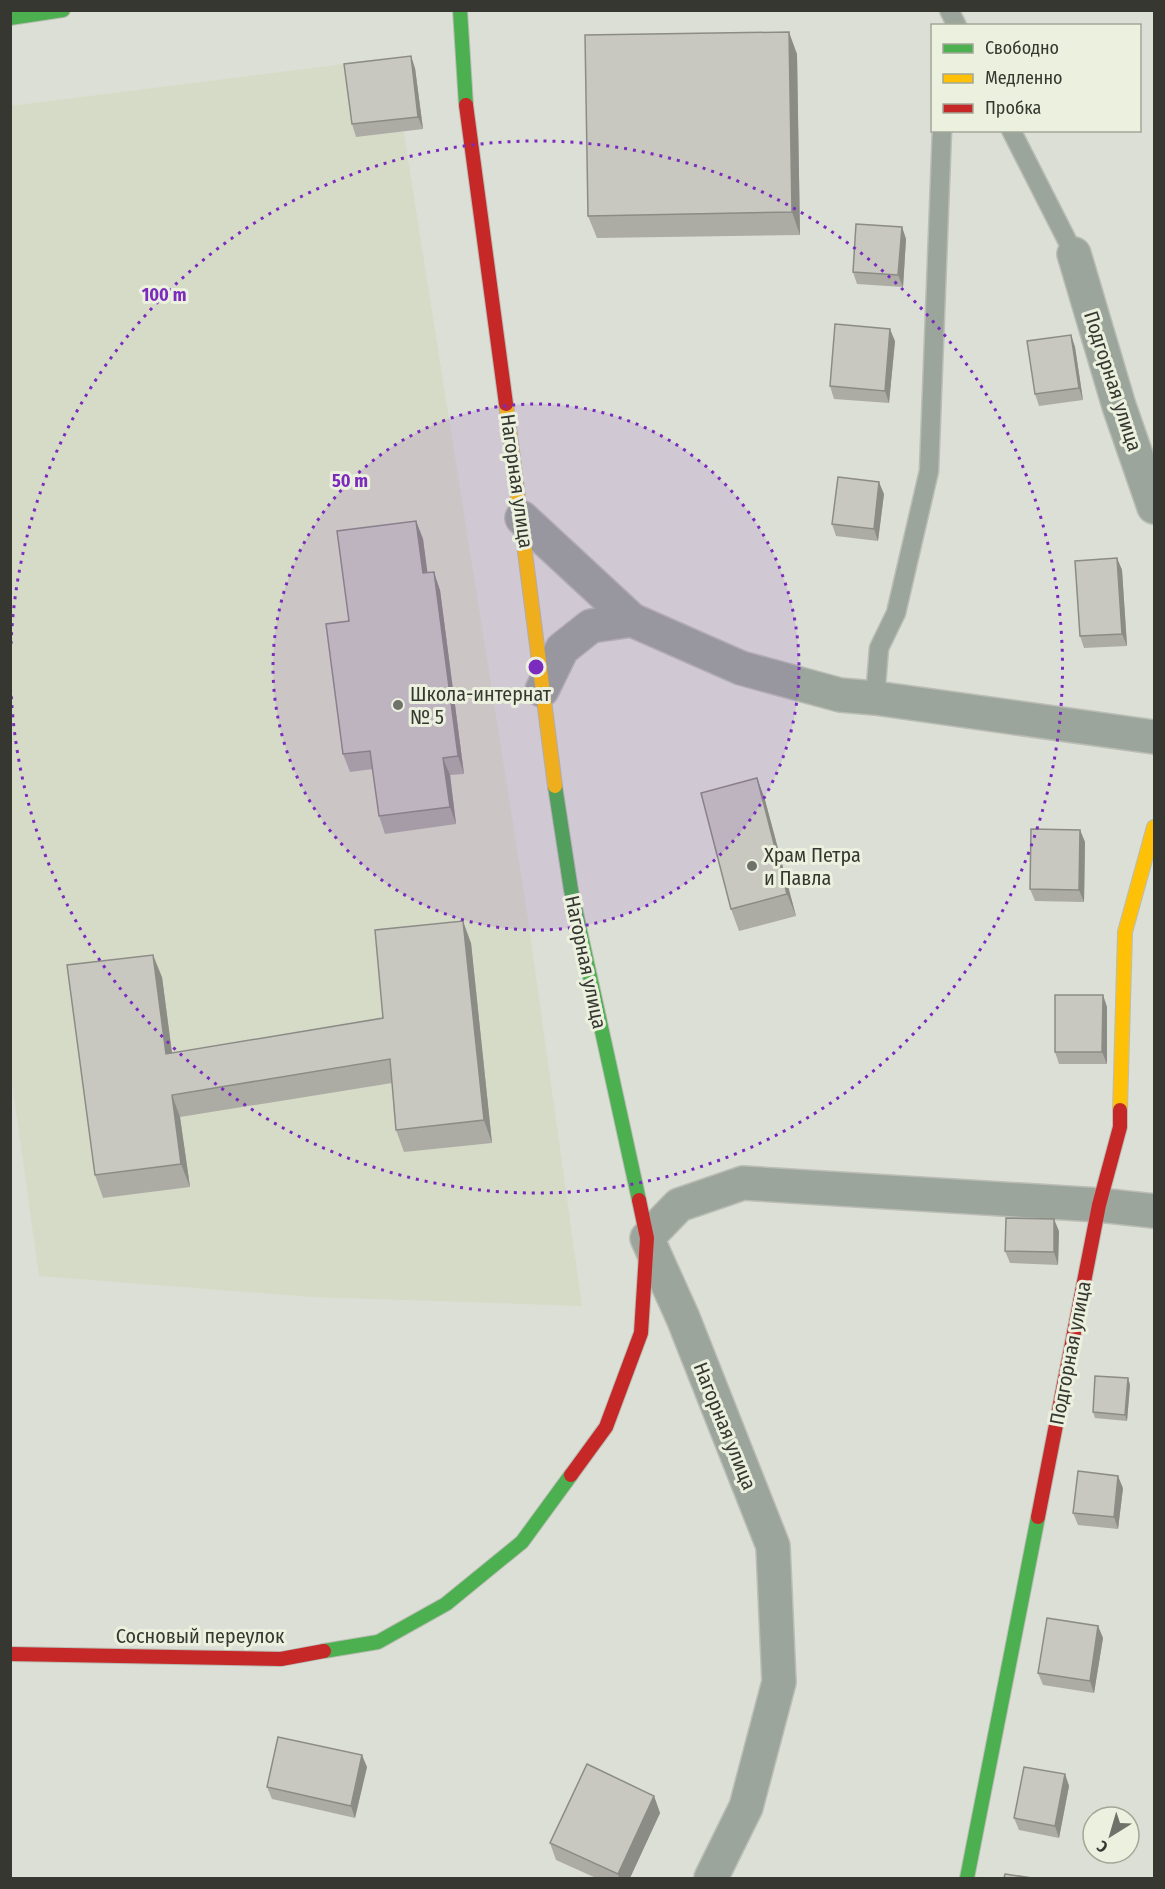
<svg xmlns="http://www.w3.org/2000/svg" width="1165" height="1889" viewBox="0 0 1165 1889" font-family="'Fira Sans Condensed',sans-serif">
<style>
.built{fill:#d6dbc8}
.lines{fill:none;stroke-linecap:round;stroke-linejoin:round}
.lane-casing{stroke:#babdb5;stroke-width:21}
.street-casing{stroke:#babdb5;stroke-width:36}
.fast-casing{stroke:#babdb5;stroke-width:16}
.slow-casing{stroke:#babdb5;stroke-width:16}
.jam-casing{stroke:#babdb5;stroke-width:16}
.lane{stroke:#9ca59b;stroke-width:18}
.street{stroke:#9ca59b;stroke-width:33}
.fast{stroke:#4caf50;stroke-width:14}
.slow{stroke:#ffc107;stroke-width:14}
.jam{stroke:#c62828;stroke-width:14}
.wall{fill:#acaca5}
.shaded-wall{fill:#8c8c86}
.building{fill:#c8c8c0;stroke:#8c8c86;stroke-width:1.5}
.ring{fill:none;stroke:#7b2cbf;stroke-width:3;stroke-dasharray:3 6}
.poi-dot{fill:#6f726a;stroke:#ebf1de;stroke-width:2}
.labels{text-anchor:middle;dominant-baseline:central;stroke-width:6;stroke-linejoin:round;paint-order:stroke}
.street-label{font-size:20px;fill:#353730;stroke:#ebf1de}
.poi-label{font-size:20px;fill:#353730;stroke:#ebf1de;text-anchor:start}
.centre{fill:#7b2cbf;stroke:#ebf1de;stroke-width:3}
.ring-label{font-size:18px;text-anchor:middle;font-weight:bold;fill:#7b2cbf;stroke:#ebf1de;stroke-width:6;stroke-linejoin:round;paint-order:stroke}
</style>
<rect width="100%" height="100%" fill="#dcdfd5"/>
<path class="built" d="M392,58l135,854 55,394 -270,-9 -273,-21 -29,-208v-962z"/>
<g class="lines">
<defs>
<path id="lane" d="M949,10l8,16
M1011,130l63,124
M875,698l4,-50 17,-35 33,-142 13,-341"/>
<path id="street" d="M1074,254l45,152 35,101
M522,518l110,102 109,48 99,27 35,3 279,39
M542,690l20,-41 29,-23 41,-6
M711,1878l35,-71 33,-125 -6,-136 -90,-228 -36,-80 32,-33 64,-22 356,22 55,6"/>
<path id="fast" d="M460,10l6,95
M10,18l53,-8
M555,786l16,104 68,310
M324,1651l54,-9 68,-38 76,-62 49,-67
M967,1878l71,-361"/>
<path id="slow" d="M506,404l49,382
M1120,1110l5,-178 29,-105"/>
<path id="jam" d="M466,105l40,299
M571,1475l35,-48 35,-94 6,-95 -8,-38
M1038,1517l61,-312 21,-78v-17
M10,1654l271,5 43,-8"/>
</defs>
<use href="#lane" class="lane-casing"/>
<use href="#street" class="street-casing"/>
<use href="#fast" class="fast-casing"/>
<use href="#slow" class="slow-casing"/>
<use href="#jam" class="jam-casing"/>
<use href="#lane" class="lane"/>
<use href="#street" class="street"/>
<use href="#fast" class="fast"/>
<use href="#slow" class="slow"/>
<use href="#jam" class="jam"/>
</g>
<path class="wall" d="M797,54l3,181 -203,3 -9,-22z
M415,68l8,61 -67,8 -4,-13z
M902,227l4,12 -3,48 -46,-3 -4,-12z
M1071,335l4,12 8,53 -44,6 -4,-12z
M895,341l-6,62 -55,-4 -4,-13z
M884,494l-6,47 -42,-5 -4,-12z
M416,521l7,18 4,34 13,17 24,184 -14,1 6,49 -71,10 -6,-18 -6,-47 -23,3 -7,-18 6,-133z
M1117,558l5,12 5,76 -43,2 -4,-12z
M757,778l8,22 31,116 -57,15 -8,-22z
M1080,830l5,12 -1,60 -49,-1 -5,-12z
M471,943l21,200 -88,9 -8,-22 -4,-47 -212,34 10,70 -87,11 -8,-23 67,-198 10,76 211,-35z
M1103,995l4,12v57h-48l-4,-12z
M1059,1231l-1,34 -48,-2 -5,-12z
M1128,1378l2,7 -3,36 -32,-3 -2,-6z
M1123,1488l-5,41 -40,-4 -5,-12z
M1098,1626l5,12 -9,55 -51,-8 -5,-12z
M367,1767l-12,51 -83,-19 -5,-12z
M1065,1774l4,12 -10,52 -40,-8 -5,-12z
M654,1796l6,17 -30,65h-34l-40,-18 -6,-17z"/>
<path class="shaded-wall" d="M789,32l8,22 3,181 -8,-23z
M411,56l4,12 8,61 -5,-12z
M902,227l4,12 -3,48 -5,-12z
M890,329l5,12 -6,62 -4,-12z
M1071,335l4,12 8,53 -4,-12z
M879,482l5,12 -6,47 -4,-12z
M416,521l7,18 7,52 -7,-18z
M1117,558l5,12 5,76 -5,-12z
M434,572l6,18 24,184 -6,-18z
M443,758l7,17 6,49 -6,-17z
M757,778l8,22 31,116 -9,-22z
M1080,830l5,12 -1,60 -5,-12z
M463,921l8,22 21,200 -8,-23z
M153,955l9,22 13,99 -9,-22z
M1103,995l4,12v57l-5,-12z
M172,1095l8,22 10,70 -9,-23z
M1054,1219l5,12 -1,34 -4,-13z
M1128,1378l2,7 -3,36 -2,-6z
M1118,1476l5,12 -5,41 -4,-12z
M1098,1626l5,12 -9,55 -4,-12z
M362,1755l5,12 -12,51 -4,-12z
M1065,1774l4,12 -10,52 -4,-12z
M654,1796l6,17 -30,65h-11l-1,-4z"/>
<path class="building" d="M789,32l3,180 -204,4 -3,-181z
M411,56l7,61 -66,7 -8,-60z
M856,224l46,3 -4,48 -45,-3z
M835,324l55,5 -5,62 -55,-5z
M1071,335l8,53 -44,6 -8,-53z
M838,477l41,5 -5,47 -42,-5z
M416,521l7,52 11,-1 24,184 -15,2 7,49 -71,9 -9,-65 -27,3 -17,-130 23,-3 -12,-90z
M1117,558l5,76 -42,2 -5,-75z
M757,778l30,116 -56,15 -30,-116z
M1031,829l49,1 -1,60 -49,-1z
M463,921l21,199 -88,10 -6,-71 -218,36 9,69 -86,11 -28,-210 86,-10 13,99 217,-36 -8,-88z
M1055,995h48l-1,57h-47z
M1006,1218l48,1v33l-49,-1z
M1095,1376l33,2 -3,37 -32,-3z
M1078,1471l40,5 -4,41 -41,-4z
M1047,1618l51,8 -8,55 -52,-8z
M278,1737l84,18 -11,51 -84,-19z
M587,1764l67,32 -36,78 -68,-31z
M1024,1767l41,7 -10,52 -41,-8z
M1005,1874l27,4h-28z"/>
<circle cx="536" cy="667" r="263" fill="#7b2cbf" fill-opacity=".12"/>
<g class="ring">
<circle cx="536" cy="667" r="263"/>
<path d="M11 644A526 526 0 1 1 11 690"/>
</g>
<g class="poi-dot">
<circle cx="398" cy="705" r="6"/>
<circle cx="752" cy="866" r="6"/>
</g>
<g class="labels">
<g class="street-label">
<text transform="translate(1113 381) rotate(72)">Подгорная улица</text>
<text transform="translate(517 481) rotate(82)">Нагорная улица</text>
<text transform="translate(586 962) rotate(78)">Нагорная улица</text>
<text transform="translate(1070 1353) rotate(-79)">Подгорная улица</text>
<text transform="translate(725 1426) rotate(68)">Нагорная улица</text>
<text x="200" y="1636">Сосновый переулок</text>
</g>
<g class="poi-label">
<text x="410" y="694">Школа-интернат<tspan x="410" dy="23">№ 5</tspan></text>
<text x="764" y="855">Храм Петра<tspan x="764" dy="23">и Павла</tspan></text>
</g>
</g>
<circle cx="536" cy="667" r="9" class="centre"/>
<g class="ring-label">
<text x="164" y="301">100 m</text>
<text x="350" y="487">50 m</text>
</g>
<rect width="1165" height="1889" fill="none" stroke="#353730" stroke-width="24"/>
<rect x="931" y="24" width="210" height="108" fill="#ebf1de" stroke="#a2a798" stroke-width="1.5"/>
<rect x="943" y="44" width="30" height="9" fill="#4caf50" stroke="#a2a798" stroke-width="1.5"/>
<text x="985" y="54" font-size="18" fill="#353730">Свободно</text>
<rect x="943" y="74" width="30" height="9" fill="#ffc107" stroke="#a2a798" stroke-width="1.5"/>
<text x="985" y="84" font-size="18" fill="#353730">Медленно</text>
<rect x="943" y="104" width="30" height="9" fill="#c62828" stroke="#a2a798" stroke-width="1.5"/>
<text x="985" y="114" font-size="18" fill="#353730">Пробка</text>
<g transform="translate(1111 1835) rotate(217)"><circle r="28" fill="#ebf1de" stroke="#a2a798" stroke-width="1.5"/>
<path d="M0-4.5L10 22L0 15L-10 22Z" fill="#6f726a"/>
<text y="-9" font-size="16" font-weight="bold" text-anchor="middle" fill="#353730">С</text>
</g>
</svg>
